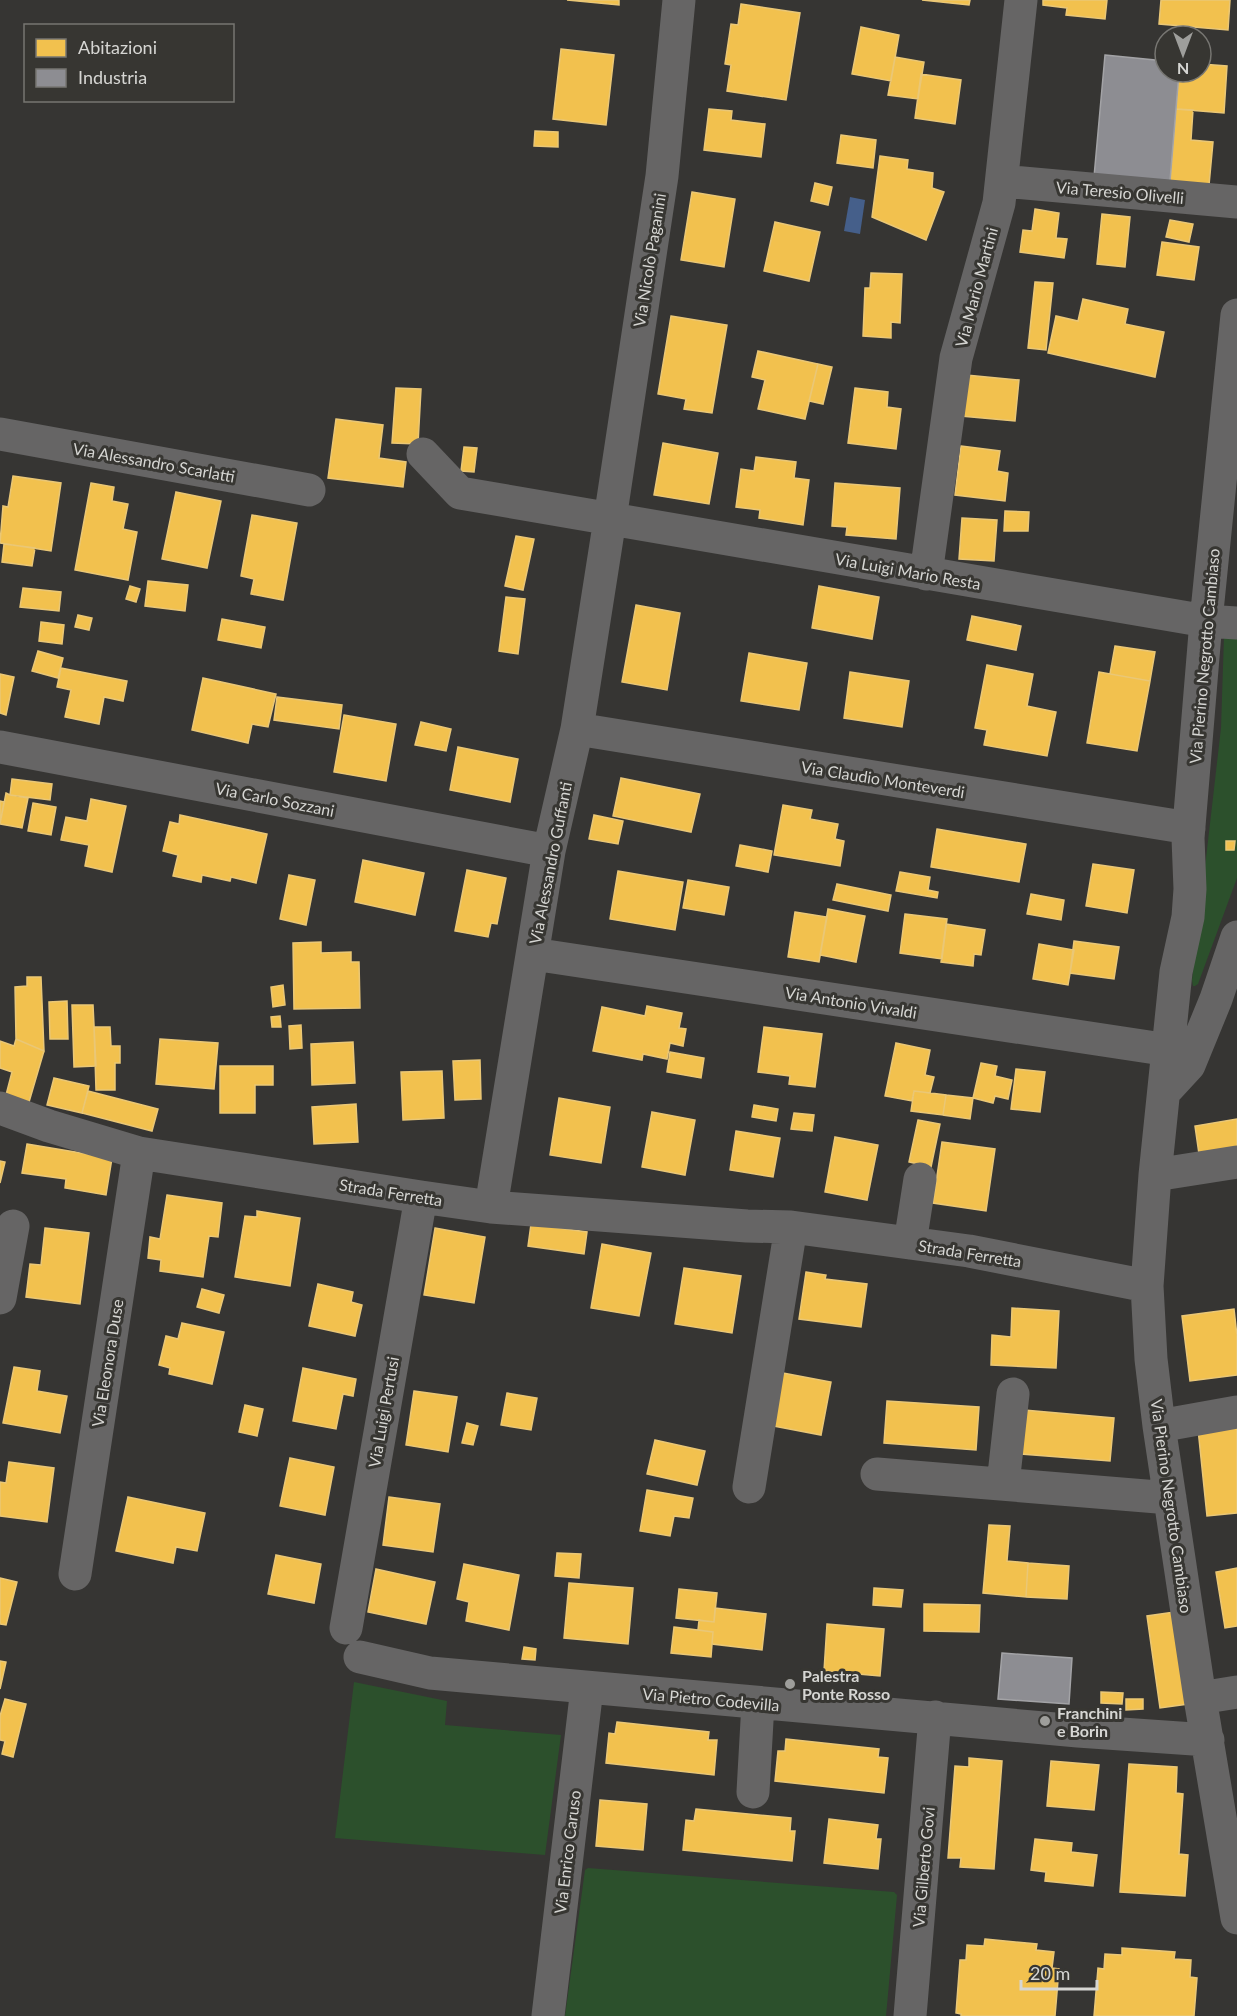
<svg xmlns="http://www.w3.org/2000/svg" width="1237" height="2016" viewBox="0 0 1237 2016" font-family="Lato,sans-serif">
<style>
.green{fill:#2c502c}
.water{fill:#455f8a}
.homes{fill:#f2c14e;stroke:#eac776;stroke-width:1.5}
.industry{fill:#8d8d92;stroke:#a3a3a6;stroke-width:1.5}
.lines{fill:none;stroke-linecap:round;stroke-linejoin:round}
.minor{stroke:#666565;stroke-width:33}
.poi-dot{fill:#9e9e9b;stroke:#373632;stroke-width:2}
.labels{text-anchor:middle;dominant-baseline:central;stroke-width:6;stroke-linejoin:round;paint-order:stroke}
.street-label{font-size:16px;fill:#d6d6d3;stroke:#373632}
.poi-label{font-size:16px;font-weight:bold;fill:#d6d6d3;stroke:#373632;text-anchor:start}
</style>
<rect width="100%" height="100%" fill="#363533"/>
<path class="green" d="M1237,630v248l-39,106 -3,2h-2l-1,-6 29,-252 3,-92z
M354,1682l93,19 -2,24 116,10 -16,120 -210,-17z
M588,1868l306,24 3,3 -11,121h-321l20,-146z"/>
<path class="water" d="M850,197l15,3 -5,34 -16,-3z"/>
<path class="homes" d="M567,0h52v5z
M922,0h48l-1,5z
M1043,0h64l-2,19 -39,-4 1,-7 -24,-3z
M1161,0h69l-2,30 -69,-6z
M741,4l59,9 -14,87 -59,-9 4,-26 -6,-1 6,-40 7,1z
M861,27l38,8 -8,46 -39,-7z
M561,49l53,6 -8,70 -53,-6z
M895,57l29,5 -6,37 -30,-4z
M1201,64l26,2 -3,47 -48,-4 3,-37h22z
M921,74l40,6 -6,44 -40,-6z
M709,109l23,2 -1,9 34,4 -4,33 -57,-7z
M1176,109l17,1 -2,30 22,2 -4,43 -39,-4z
M535,131l23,1v15l-24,-1z
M841,135l35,5 -3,28 -36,-5z
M880,156l28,4 -1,9 26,4 -1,15 12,4 -18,48 -54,-23z
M815,183l17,4 -4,18 -17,-4z
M692,192l43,7 -11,68 -43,-7z
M1035,209l24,4 -3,25 11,1 -3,19 -44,-6 3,-22 9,1z
M1102,214l28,3 -5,50 -28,-3z
M1170,220l23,4 -4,18 -23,-5z
M775,222l45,10 -11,49 -45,-10z
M1162,242l37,5 -5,33 -37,-5z
M871,273l31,1 -2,49 -9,-1v16l-28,-2 2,-48h5z
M1035,282l18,1 -7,67 -18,-2z
M1083,299l45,10 -3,15 39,8 -9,45 -107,-24 8,-37 22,5z
M671,316l56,9 -15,88 -28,-4 2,-10 -28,-5z
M758,351l60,13 -13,55 -47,-10 7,-29 -13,-3z
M818,364l14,3 -9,37 -14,-3z
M966,375l53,5 -4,41 -54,-5z
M396,388l25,1 -3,55 -26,-1z
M855,388l33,4 -1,15 14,2 -5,40 -48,-6z
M336,419l47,6 -4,33 27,4 -3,25 -75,-9z
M663,443l55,10 -9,51 -55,-9z
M961,446l39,5 -3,20 11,2 -3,28 -50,-6z
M464,447l13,1 -3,24 -13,-1z
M756,457l40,5 -2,16 15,2 -6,45 -44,-7 1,-8 -24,-3 5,-38 13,2z
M13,476l48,7 -10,68 -51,-8 3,-37 5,1z
M91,483l23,4 -2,14 16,3 -5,25 14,3 -9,48 -53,-10z
M835,483l65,5 -4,51 -50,-4 1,-8 -15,-1z
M176,492l45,9 -14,67 -45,-9z
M1005,511l24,1 -1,19h-24z
M252,515l45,8 -14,77 -32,-6 3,-15 -13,-3z
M962,518l35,2 -3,41 -35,-2z
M516,536l18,3 -11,51 -18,-4z
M4,544l31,4 -3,18 -30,-4z
M148,581l40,4 -3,26 -40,-5z
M130,586l10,3 -4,13 -10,-3z
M819,586l60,11 -7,42 -60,-11z
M23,588l38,4 -2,19 -39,-4z
M506,597l19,2 -7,55 -19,-3z
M636,605l44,8 -13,77 -45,-8z
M78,615l14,3 -3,12 -14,-3z
M972,616l49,10 -5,24 -49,-10z
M222,619l43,8 -4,21 -43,-8z
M41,622l23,3 -2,19 -23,-3z
M1115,646l40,6 -5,29 -40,-7z
M38,651l25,7 -5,20 -26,-7z
M749,653l58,10 -8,47 -58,-9z
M987,665l46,9 -6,32 29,6 -9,44 -63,-11 3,-15 -12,-2z
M61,668l66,13 -4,20 -19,-4 -5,27 -34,-7 6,-27 -14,-3z
M850,672l59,9 -7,46 -58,-9z
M1099,672l51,9 -13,70 -50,-8z
M0,674l14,3 -8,38 -6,-2z
M203,678l73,16 -8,33 -16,-3 -4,19 -56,-13z
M277,697l65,8 -3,24 -65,-9z
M344,715l52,9 -10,57 -52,-9z
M421,722l30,7 -5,22 -31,-6z
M458,747l60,12 -8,43 -60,-12z
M621,778l79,16 -9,38 -78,-16z
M12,779l40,5 -2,16 -40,-5z
M6,793l4,2 18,3 -6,30 -22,-4z
M91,799l35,7 -14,66 -27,-6 4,-21 -28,-5 5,-23 21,4z
M0,801l4,1 -4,21z
M33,803l23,4 -5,28 -23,-4z
M783,805l29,5 -2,9 28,5 -3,15 9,2 -4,25 -66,-11z
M180,815l87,19 -11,49 -25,-6 -1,4 -28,-6 -1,7 -28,-6 5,-21 -15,-4 7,-29 9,2z
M594,815l29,6 -5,23 -29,-5z
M937,829l89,15 -7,38 -88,-15z
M1226,841h9l-1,9h-8z
M740,845l32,6 -4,21 -32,-6z
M363,860l61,13 -9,42 -60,-13z
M1093,864l41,6 -7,43 -41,-7z
M467,870l39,8 -9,46 -6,-1 -3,14 -33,-6z
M618,871l65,11 -8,48 -65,-11z
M900,872l30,5 -2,13 10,2 -1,6 -41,-7z
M289,875l26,5 -9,45 -26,-6z
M688,880l41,7 -5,28 -41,-7z
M837,884l54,11 -3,16 -55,-11z
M1031,894l33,6 -3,20 -34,-6z
M828,909l37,7 -9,46 -36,-7z
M795,912l32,5 -8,45 -31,-5z
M905,914l42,5 -5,40 -42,-6z
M946,924l39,6 -4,25 -7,-1 -1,12 -32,-4z
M1074,941l45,6 -5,32 -44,-6z
M321,942v11l30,-1v10h8l1,46 -66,1 -1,-66z
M1039,944l35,6 -6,35 -35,-6z
M27,977h14l3,74 -28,-12 -1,-52 12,-1z
M283,985l2,20 -12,2 -2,-20z
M67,1001l1,38h-18l-1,-37z
M72,1005h21l3,61 -22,1z
M647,1006l35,7 -3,15 7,1 -3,17 -13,-3 -3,16 -24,-5 -1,6 -49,-9 9,-44 43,9z
M280,1016l1,11h-9l-1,-10z
M301,1025l1,23 -12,1 -1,-23z
M94,1027h16l1,19h9v17h-5v27h-19z
M764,1027l58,7 -7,53 -26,-3 1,-8 -32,-4z
M16,1039l28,12 -15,51 -23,-7 6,-23 -12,-4v-27l14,5z
M160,1039l58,4 -4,46 -58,-5z
M353,1042l2,41 -43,2 -1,-41z
M896,1043l34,7 -5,25 9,2 -4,16 -16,-2 -2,10 -27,-5z
M670,1052l34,6 -3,20 -34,-6z
M480,1060l1,39 -26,1 -2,-39z
M981,1063l16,3 -2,10 17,4 -4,19 -13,-3 -2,7 -20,-5z
M220,1066h53v19h-18v28h-35z
M1016,1069l29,3 -5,40 -29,-3z
M442,1071l2,47 -41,2 -2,-48z
M54,1078l35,8 -7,27 -35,-8z
M88,1091l70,18 -6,22 -70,-18z
M914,1091l32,4 -3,20 -32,-4z
M946,1095l27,3 -3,21 -27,-4z
M559,1098l51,9 -9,56 -51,-8z
M356,1104l2,38 -44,2 -2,-37z
M754,1105l24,4 -2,12 -24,-4z
M652,1112l43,8 -10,55 -43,-8z
M794,1113l20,2 -2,16 -21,-2z
M1237,1119v29l-38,6 -4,-28z
M918,1120l22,4 -9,43 -22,-5z
M736,1131l44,7 -7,39 -43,-7z
M835,1137l43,8 -11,55 -42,-8z
M942,1142l53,7 -9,62 -53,-8z
M27,1144l85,14 -6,37 -41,-7 1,-9 -44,-6z
M0,1161l5,1 -5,21z
M167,1195l55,8 -4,34 -9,-1 -6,41 -43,-6 1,-11 -13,-2 2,-21 10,2z
M257,1211l43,7 -10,68 -55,-9 10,-61 12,1z
M531,1224l56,8 -3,22 -56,-8z
M45,1228l44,5 -9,71 -54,-7 4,-33 11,1z
M435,1228l50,9 -11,66 -50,-8z
M602,1244l49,9 -12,63 -48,-8z
M684,1268l57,8 -9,57 -57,-9z
M806,1272l20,3 -1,4 42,5 -6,43 -62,-8z
M318,1284l35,8 -2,10 11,3 -7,31 -46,-10z
M202,1289l22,6 -5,18 -22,-6z
M1012,1308l47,3 -3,57 -65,-3 1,-30 19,2z
M1234,1309l3,27v39l-47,6 -8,-65z
M182,1323l42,9 -12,52 -43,-10 1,-6 -11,-3 7,-29 12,3z
M14,1367l26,4 -3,20 30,5 -7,37 -57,-10z
M303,1368l53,11 -3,17 -10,-2 -7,35 -43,-8z
M783,1373l48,9 -10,53 -48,-9z
M414,1391l43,6 -9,55 -42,-7z
M507,1393l30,5 -6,32 -30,-5z
M887,1401l92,6 -3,43 -92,-7z
M245,1405l18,4 -6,27 -18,-4z
M1024,1410l90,8 -4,43 -89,-7z
M467,1423l11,3 -5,19 -11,-2z
M1237,1425v88l-30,3 -9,-87z
M655,1440l50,11 -8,34 -50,-11z
M290,1458l44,9 -9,48 -45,-9z
M9,1462l45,6 -7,54 -47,-6v-34l6,1z
M647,1490l46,8 -4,20 -15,-2 -4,20 -30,-5z
M128,1497l77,16 -8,38 -21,-4 -3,16 -57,-12z
M389,1497l51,7 -7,48 -50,-7z
M989,1525l21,1 -3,35 21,2 -2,34 -43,-4z
M557,1553l24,1 -2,24 -24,-2z
M276,1555l45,9 -7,39 -46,-9z
M1028,1563l41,3 -2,33 -41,-2z
M464,1564l55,11 -10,55 -43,-9 3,-19 -12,-3z
M1237,1568v58l-12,2 -9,-56z
M376,1569l59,13 -9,42 -58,-12z
M0,1578l17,4 -11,43 -6,-1z
M569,1583l64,5 -5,56 -64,-6z
M874,1588l29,2 -2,17 -28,-2z
M679,1589l38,4 -3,29 -38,-4z
M924,1604l56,1 -1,27 -55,-1z
M715,1608l51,6 -4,36 -50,-6 1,-12 -15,-2 1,-10 15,2z
M1174,1612l14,92 -28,4 -13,-92z
M827,1624l57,5 -4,47 -56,-5z
M674,1627l39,5 -2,25 -40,-4z
M524,1647l12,2 -1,11 -13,-1z
M0,1661l6,1 -6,27z
M1101,1692l22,1 -1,11 -21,-1z
M5,1699l21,5 -13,53 -11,-3 3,-13 -5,-1v-24z
M1126,1699h17v10l-17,1z
M617,1722l92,10 -1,8h9l-3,35 -108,-12 3,-30 6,1z
M786,1739l93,10 -1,8 10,1 -4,35 -109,-12 3,-30h7z
M969,1758l33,3 -8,108 -34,-2 1,-9h-13l7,-92 14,1z
M1051,1761l48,4 -5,45 -47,-4z
M1129,1764l48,3 -1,26 7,1 -4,60 9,1 -3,41 -65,-4z
M600,1800l47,4 -4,46 -47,-4z
M696,1809l95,9 -1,13h5l-3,30 -109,-11 3,-30 8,1z
M829,1819l49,6 -2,14h5l-3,30 -54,-6z
M1035,1839l37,4 -1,9 26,3 -4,31 -48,-5 1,-9 -15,-2z
M985,1939l52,5 -1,6 18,2 -2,16 7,1 -4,47h-94v-2l-5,-1 4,-53h6l1,-15 17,1z
M1122,1948l53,4 -1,7 17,1 -1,17 7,1 -3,38h-100l4,-48 6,1 1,-15 17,1z"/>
<path class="industry" d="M1105,55l60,6v11h14l-9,109 -76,-4z
M1002,1653l70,5 -3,46 -71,-5z"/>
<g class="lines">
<path class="minor" d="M1002,181l235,21
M1237,315l-31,306 -18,217 2,51 -2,28 -12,55 -21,203 -8,111 4,73 8,67 41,272 37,220
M0,434l309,56
M423,454l37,39 746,128 31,2
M926,574l30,-216 43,-155 22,-203
M577,729l612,99
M0,747l549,104
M533,954l636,96
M1165,1091l24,-26 27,-66 21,-62
M0,1108l49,18 90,27 282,44 70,10 256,19 44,1 178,24 178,35
M1155,1175l82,-13
M491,1207l58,-356 28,-122 33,-210 52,-343 17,-176
M910,1243l10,-64
M0,1298l13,-72
M1159,1426l78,-14
M877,1474l293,24
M1003,1484l10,-90
M749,1487l42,-260
M75,1574l64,-421
M346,1628l75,-431
M360,1657l70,16 648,58 130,9
M1200,1698l37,-6
M753,1792l5,-89
M548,2016l39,-328
M910,2016l25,-299"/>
</g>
<g class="poi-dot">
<circle cx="790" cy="1684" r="6"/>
<circle cx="1045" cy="1721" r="6"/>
</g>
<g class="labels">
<g class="street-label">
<text transform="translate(1120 192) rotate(5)">Via Teresio Olivelli</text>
<text transform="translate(649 260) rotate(-81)">Via Nicolò Paganini</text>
<text transform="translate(976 287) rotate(-75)">Via Mario Martini</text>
<text transform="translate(154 462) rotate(10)">Via Alessandro Scarlatti</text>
<text transform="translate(908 571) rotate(10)">Via Luigi Mario Resta</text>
<text transform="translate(1204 656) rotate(-85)">Via Pierino Negrotto Cambiaso</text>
<text transform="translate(883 779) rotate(9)">Via Claudio Monteverdi</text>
<text transform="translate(275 799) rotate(11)">Via Carlo Sozzani</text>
<text transform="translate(550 863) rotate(-79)">Via Alessandro Guffanti</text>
<text transform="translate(851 1002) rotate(9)">Via Antonio Vivaldi</text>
<text transform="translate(391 1192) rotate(9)">Strada Ferretta</text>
<text transform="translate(970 1253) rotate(9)">Strada Ferretta</text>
<text transform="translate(107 1363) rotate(-81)">Via Eleonora Duse</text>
<text transform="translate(383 1412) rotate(-80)">Via Luigi Pertusi</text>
<text transform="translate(1172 1506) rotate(82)">Via Pierino Negrotto Cambiaso</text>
<text transform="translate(711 1699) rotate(5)">Via Pietro Codevilla</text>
<text transform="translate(567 1852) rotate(-83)">Via Enrico Caruso</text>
<text transform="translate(923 1867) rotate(-85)">Via Gilberto Govi</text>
</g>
<g class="poi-label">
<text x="802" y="1675">Palestra<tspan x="802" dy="18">Ponte Rosso</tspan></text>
<text x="1057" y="1712">Franchini<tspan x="1057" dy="18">e Borin</tspan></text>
</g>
</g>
<rect x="24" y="24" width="210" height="78" fill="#373632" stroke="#777672" stroke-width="1.5"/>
<rect x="36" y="39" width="30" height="18" fill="#f2c14e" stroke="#777672" stroke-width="1.5"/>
<text x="78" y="54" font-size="18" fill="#d6d6d3">Abitazioni</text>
<rect x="36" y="69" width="30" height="18" fill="#8d8d92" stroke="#777672" stroke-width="1.5"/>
<text x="78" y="84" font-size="18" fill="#d6d6d3">Industria</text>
<g transform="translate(1183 54) rotate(180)"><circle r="28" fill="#373632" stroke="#777672" stroke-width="1.5"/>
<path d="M0-4.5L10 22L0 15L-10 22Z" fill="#9e9e9b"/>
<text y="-9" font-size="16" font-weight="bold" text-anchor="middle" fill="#d6d6d3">N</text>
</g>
<path d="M1021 1980v9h76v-9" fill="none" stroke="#d6d6d3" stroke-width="3"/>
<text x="1030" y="1980" font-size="18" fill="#d6d6d3" stroke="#373632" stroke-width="4.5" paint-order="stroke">20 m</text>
</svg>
